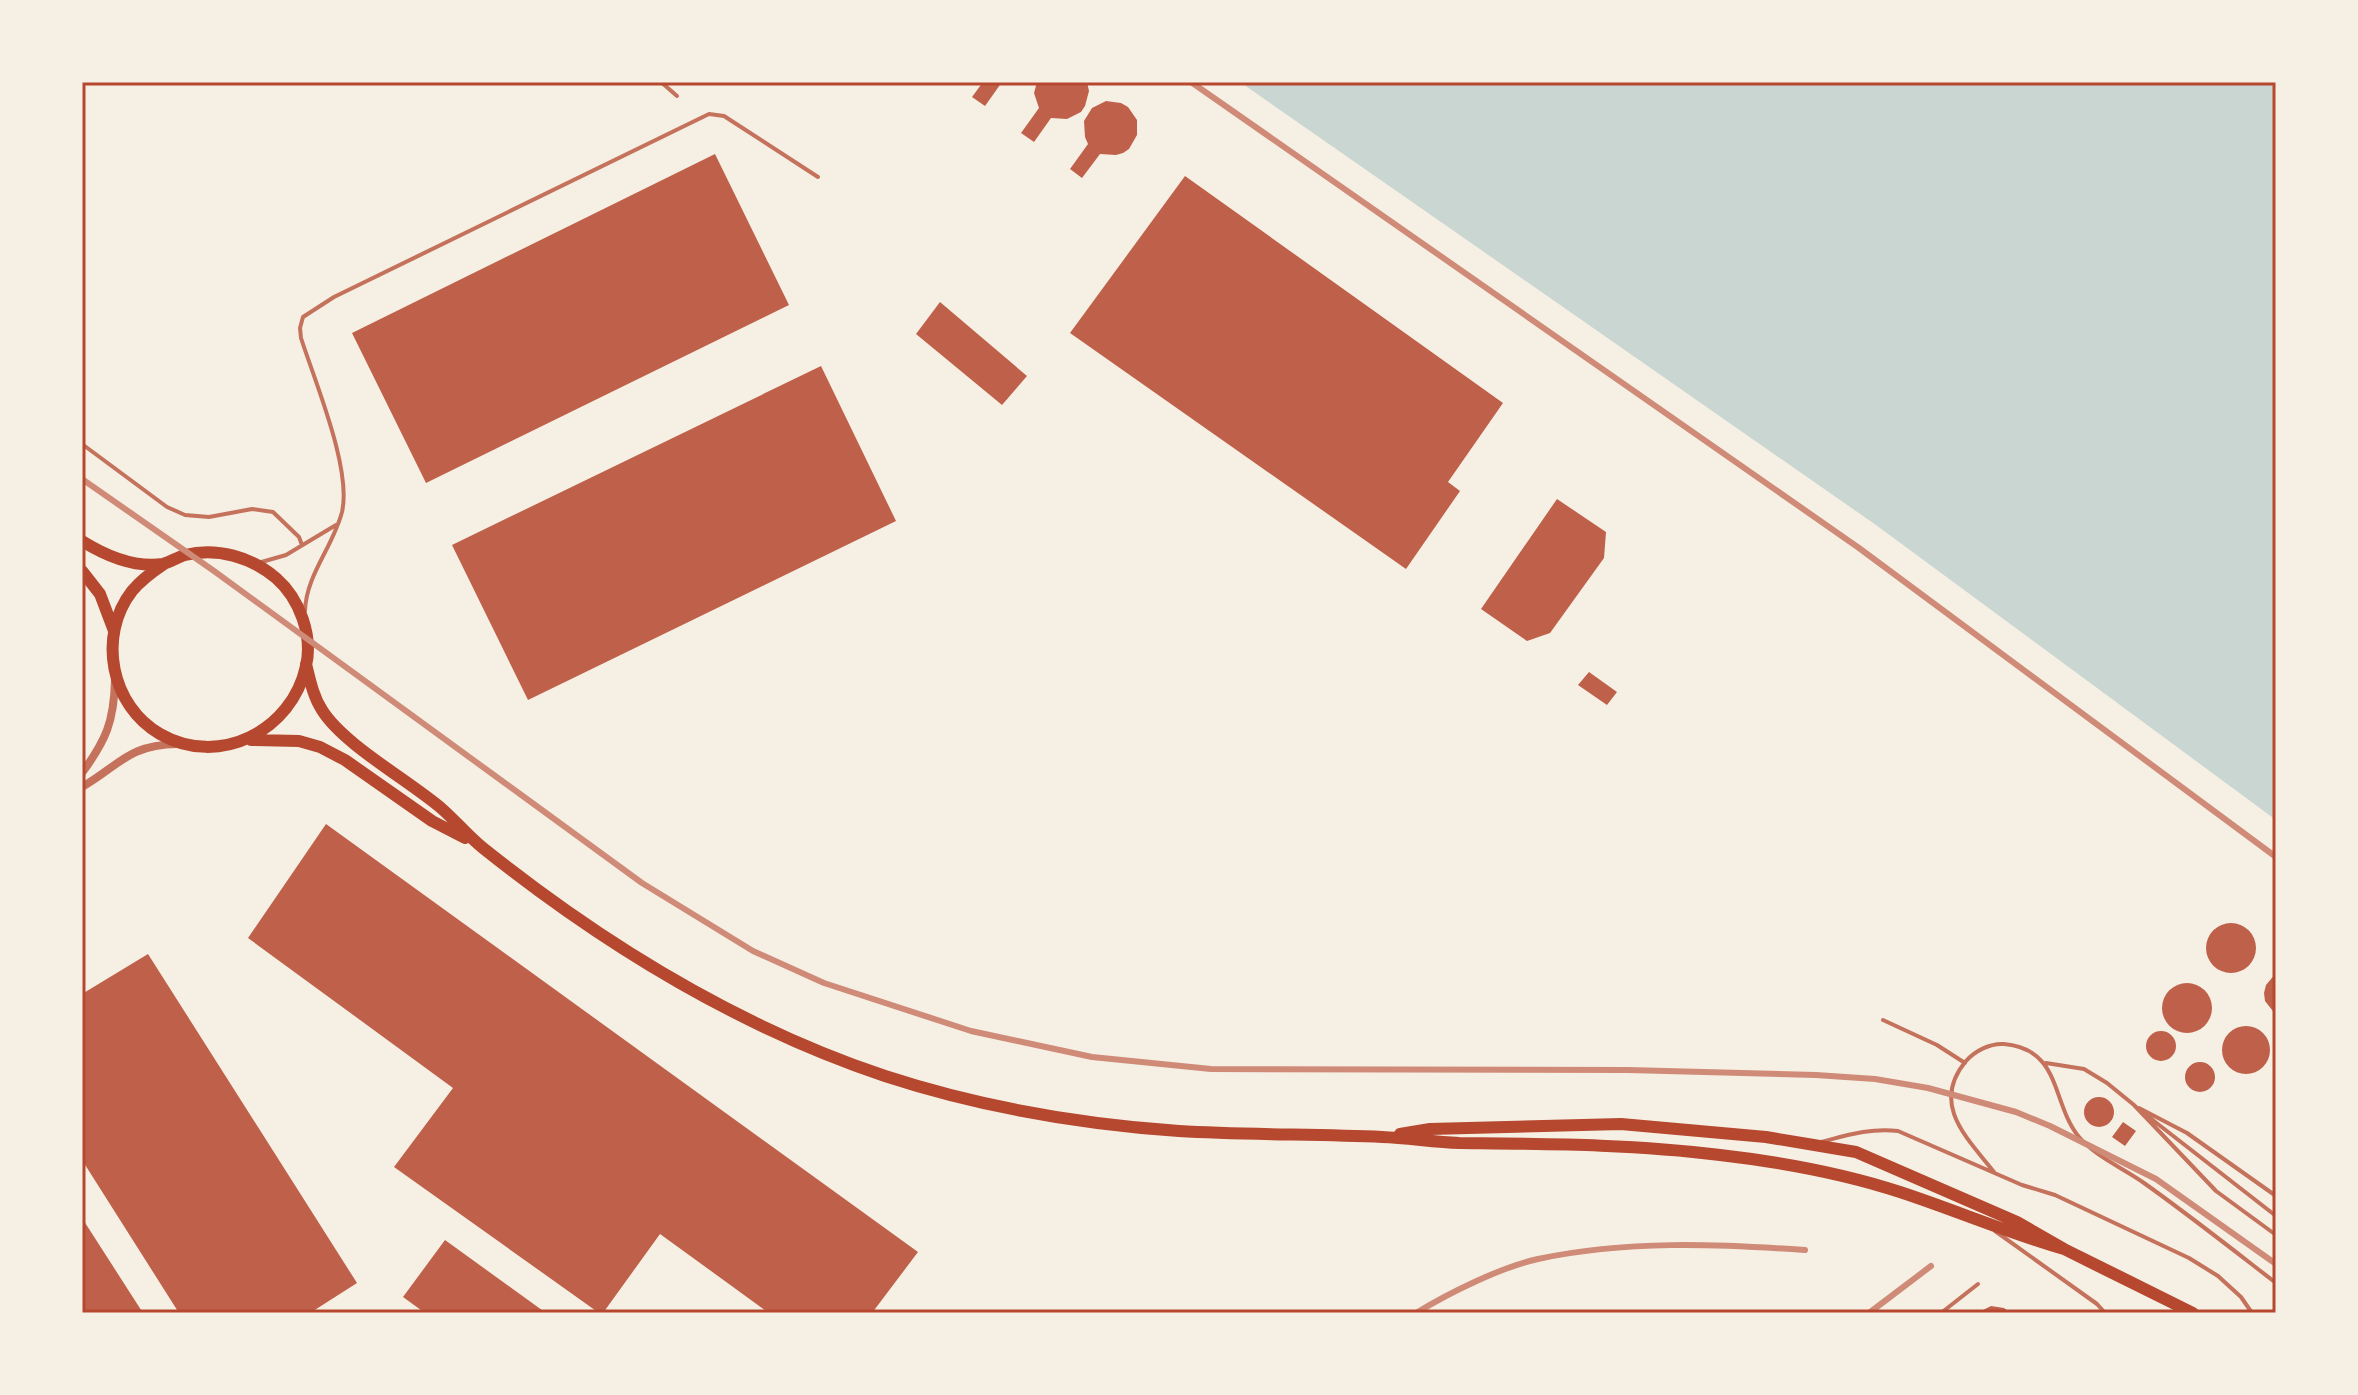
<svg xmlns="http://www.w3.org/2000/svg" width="2358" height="1395" viewBox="0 0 2358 1395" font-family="Raleway,sans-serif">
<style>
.water{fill:#c9d6d2}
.building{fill:#bf614a}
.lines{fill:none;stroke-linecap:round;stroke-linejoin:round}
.service{stroke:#c5725c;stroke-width:4}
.minor{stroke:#c5725c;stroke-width:8}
.secondary{stroke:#b5482f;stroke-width:12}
.rail{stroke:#cf8b77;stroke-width:6}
.neatline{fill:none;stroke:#b5482f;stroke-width:3}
</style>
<rect width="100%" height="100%" fill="#f6efe4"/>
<path class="water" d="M1240,82h1036v738l-400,-295z"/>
<path class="building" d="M983,82h19l-17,24 -13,-9z
M1037,82h50l2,9 -4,15 -4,6 -14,7 -16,-1 -17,24 -13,-9 18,-25 -5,-15z
M1106,101l15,2 7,4 9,13v15l-8,14 -6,4 -7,2 -16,-1 -18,24 -12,-9 18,-25 -3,-7 -1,-16 8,-13z
M715,154l74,151 -363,178 -74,-150z
M1185,176l318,227 -55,79 12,9 -54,78 -336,-236z
M940,302l87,74 -25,29 -86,-71z
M821,366l75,155 -368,179 -76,-155z
M1557,499l49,33 -2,26 -54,75 -23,8 -46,-32z
M1589,672l28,20 -10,13 -29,-20z
M326,824l592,428 -46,61h-103l-109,-79 -57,79h-4l-205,-146 59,-79 -205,-150z
M2206 948a25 25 0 1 1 50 0a25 25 0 1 1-50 0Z
M148,954l209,329 -47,30h-131l-97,-153v-166z
M2276,973v42l-11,-14 -1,-8 2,-8z
M2162 1008a25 25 0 1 1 50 0a25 25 0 1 1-50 0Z
M2222 1050a24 24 0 1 1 48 0a24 24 0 1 1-48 0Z
M2146 1046a15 15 0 1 1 30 0a15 15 0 1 1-30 0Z
M2185 1077a15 15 0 1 1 30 0a15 15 0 1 1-30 0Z
M2084 1112a15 15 0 1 1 30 0a15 15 0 1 1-30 0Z
M2123,1122l13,9 -11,15 -13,-9z
M82,1218l61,95h-61z
M445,1240l101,73h-121l-22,-16z
M1991,1306l13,2 7,5h-34z"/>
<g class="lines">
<path class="service" d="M661,82l16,14
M82,94v27
M82,444l85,63 18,8 24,2 43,-8 21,3 26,25 3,8
M258,563l28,-8 50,-30
M305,611c1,-36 28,-64 37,-99 10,-43 -27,-130 -41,-174l-1,-10 3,-11 31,-20 375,-183 15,2 94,61
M1883,1020l54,25 28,18
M2046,1063l38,6 23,14 27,22 82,86 60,44
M2139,1108l48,25 89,63
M2145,1114l131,102
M1821,1142c27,-7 49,-14 77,-11l124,54 33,10 134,63 29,18 23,21 11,16
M1994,1172c-27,-34 -64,-68 -28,-111 9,-10 24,-18 38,-17 58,5 47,59 75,93 17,20 44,31 65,46 45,32 88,66 132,100
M1995,1231l102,73 8,9
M1941,1313l37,-29"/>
<path class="minor" d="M82,773c24,-33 32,-51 33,-93
M82,787c38,-22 46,-42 95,-43"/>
<path class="secondary" d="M82,541c24,15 52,27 81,23 7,-2 15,-7 22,-9 32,-8 66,2 91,23 24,21 37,58 30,88 -14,65 -87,102 -146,68 -49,-28 -63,-98 -28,-143 9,-11 20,-19 32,-27
M82,571l18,23 14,37
M306,664c4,16 7,32 16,46 21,34 86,70 119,98 15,13 27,28 42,40 120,96 256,179 402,228 95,31 195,48 294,55 68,4 136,3 203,6 26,1 51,5 77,6 87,1 175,1 261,12 61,7 122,18 180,37 55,18 108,41 164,57
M251,740l48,1 21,6 25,13 87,61 33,17
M1400,1134l30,-5 191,-5 145,13 90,15 161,70 47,27 129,64"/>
<path class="rail" d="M1191,82l668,466 417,309
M82,479l132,92 428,312 111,68 71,32 147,48 121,26 119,12 417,1 188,5 59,4 53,9 88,24 34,14 106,53 120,85
M1416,1313c33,-20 85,-46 122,-54 88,-19 179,-15 267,-9
M1869,1313l62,-47"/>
</g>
<rect width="2358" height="1395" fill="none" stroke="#f6efe4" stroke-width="168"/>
<rect x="84" y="84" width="2190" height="1227" class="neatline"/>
</svg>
